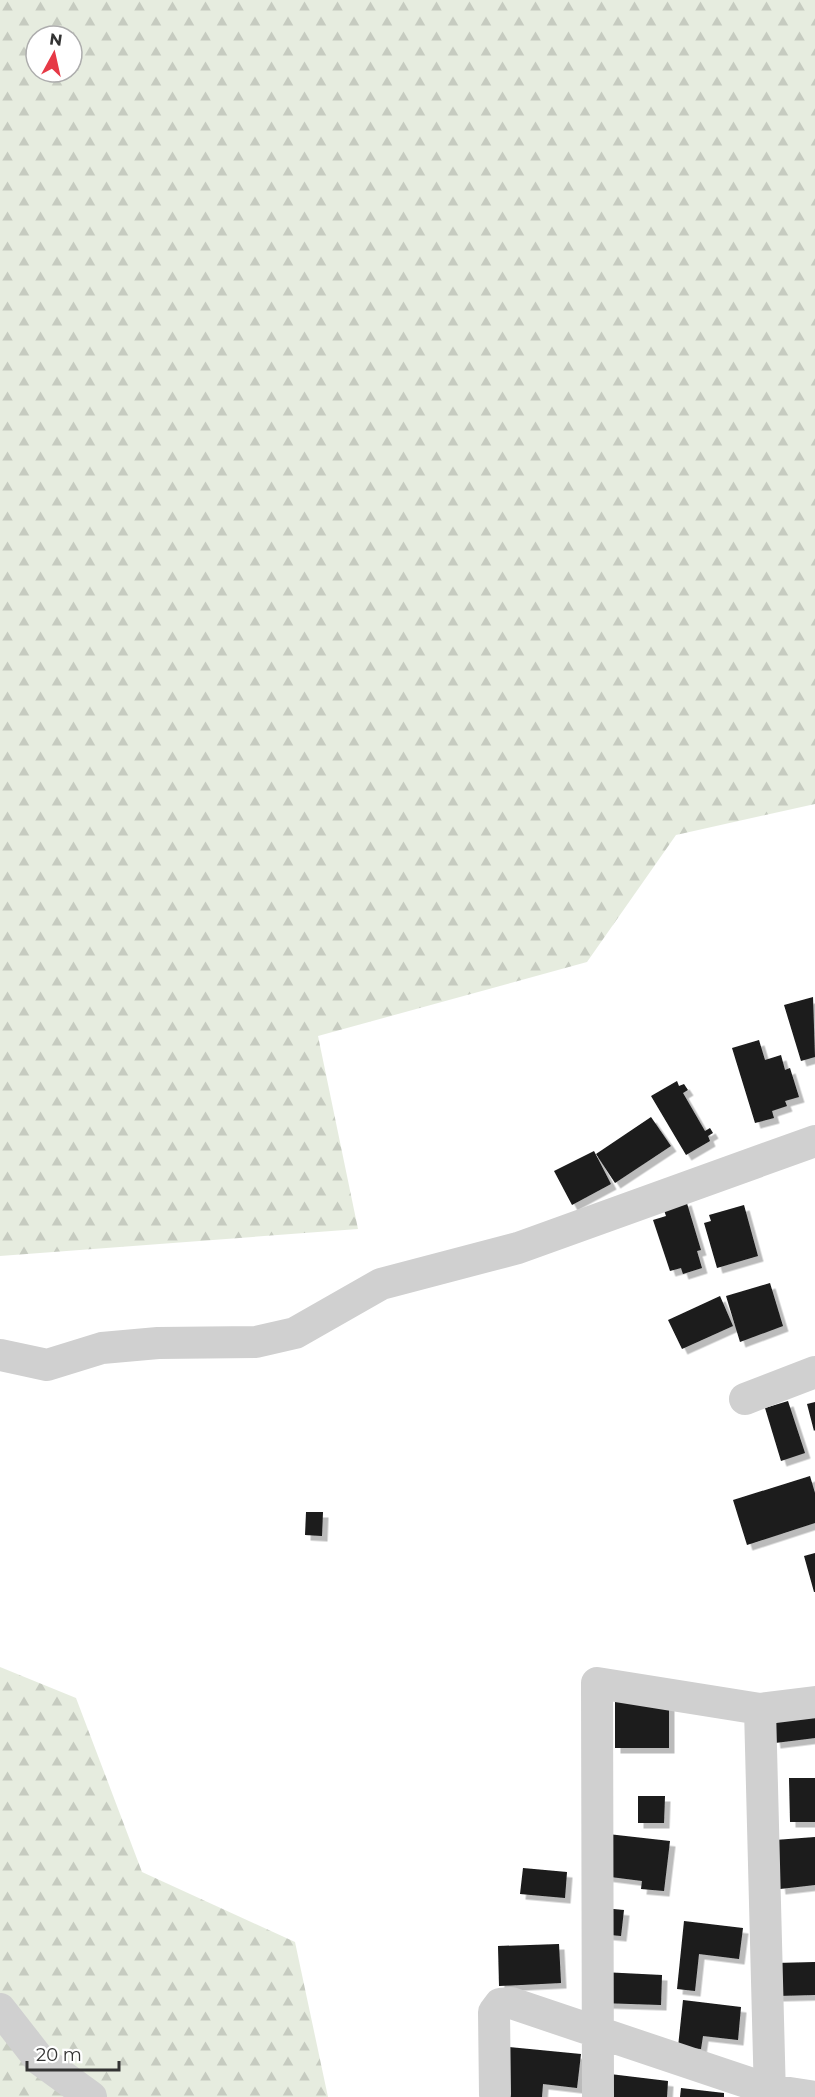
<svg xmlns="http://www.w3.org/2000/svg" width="815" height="2097" viewBox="0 0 815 2097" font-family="Montserrat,sans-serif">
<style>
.forest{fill:url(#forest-firs);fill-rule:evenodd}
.building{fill:#1a1a1a;filter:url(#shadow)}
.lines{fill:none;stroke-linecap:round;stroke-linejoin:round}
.minor{stroke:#d0d0d0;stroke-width:32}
</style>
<defs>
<pattern id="forest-firs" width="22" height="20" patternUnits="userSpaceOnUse" patternTransform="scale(1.5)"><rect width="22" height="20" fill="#e6ecdf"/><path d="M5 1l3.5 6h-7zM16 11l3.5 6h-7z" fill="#c6cbc0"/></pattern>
<filter id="shadow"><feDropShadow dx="5.5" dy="5.5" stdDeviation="0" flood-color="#0004"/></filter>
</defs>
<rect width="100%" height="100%" fill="#fff"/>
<path class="forest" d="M0,0h815v804l-139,31 -89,127 -269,74 40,193 -358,27zM36,36h36v36h-36z
M0,1667l76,31 66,174 153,70 33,155h-328z"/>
<path class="building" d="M813,997l2,60 -14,4 -17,-56z
M759,1040l6,20 16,-5 4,15 5,-2 9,29 -14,4 2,5 -15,5 2,7 -19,5 -23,-75z
M677,1081l2,5 5,-2 4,6 -5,3 22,38 5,-3 3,5 -5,3 2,5 -24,14 -35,-59z
M651,1117l20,29 -56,37 -19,-29z
M594,1151l17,33 -39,21 -18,-34z
M686,1200l15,50 -4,1 5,17 -19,6 -2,-6 -11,3 -17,-51 13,-4 -3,-9z
M744,1205l14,51 -41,12 -13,-45 7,-2 -2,-6z
M770,1283l13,43 -43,16 -14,-46z
M720,1296l13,30 -51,23 -14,-29z
M788,1401l17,52 -24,8 -16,-53z
M815,1402v28l-1,1 -7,-27z
M810,1476l5,17v30l-68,22 -14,-45z
M306,1512h17l-1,24 -17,-1z
M815,1553v39h-1l-10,-36z
M615,1696h54v52h-54z
M815,1709v29l-40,5 -4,-29z
M789,1778h26v44h-25z
M638,1796h27l-1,27h-26z
M608,1834l62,7 -6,50 -23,-2 1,-8 -39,-5z
M815,1837v48l-35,4 -5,-49z
M523,1868l44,4 -2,26 -45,-4z
M603,1908l21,2 -3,26 -21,-2z
M684,1921l59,7 -4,31 -40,-5 -4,37 -18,-2z
M559,1944l2,39 -62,3 -1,-40z
M815,1962v33l-39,1 -1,-33z
M602,1972l60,3 -1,30 -60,-2z
M683,2000l58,7 -3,33 -35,-4 -2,13 -23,-2z
M509,2047l72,7 -4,34 -34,-4 -1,13h-38z
M610,2074l58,7 -1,16h-59z
M681,2088l43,5v4h-44z"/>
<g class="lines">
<path class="minor" d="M0,1355l47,10 55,-17 56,-5 98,-1 39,-9 86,-49 137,-36 297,-107
M745,1399l70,-27
M760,1709l10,388
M0,2009l39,50 52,38
M495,2094l-1,-82 6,-8 11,-1 259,87 45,7
M598,2097l-1,-414 163,26 55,-7"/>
</g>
<g transform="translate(54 54) rotate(8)"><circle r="28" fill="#ffffff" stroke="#adadad" stroke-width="1.5"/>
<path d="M0-4.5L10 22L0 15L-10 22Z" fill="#e63946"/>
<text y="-9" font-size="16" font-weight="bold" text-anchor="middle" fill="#333333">N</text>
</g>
<path d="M27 2061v9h92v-9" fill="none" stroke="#333333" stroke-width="3"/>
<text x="36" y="2061" font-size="18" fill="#333333" stroke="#ffffff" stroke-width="4.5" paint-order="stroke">20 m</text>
</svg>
